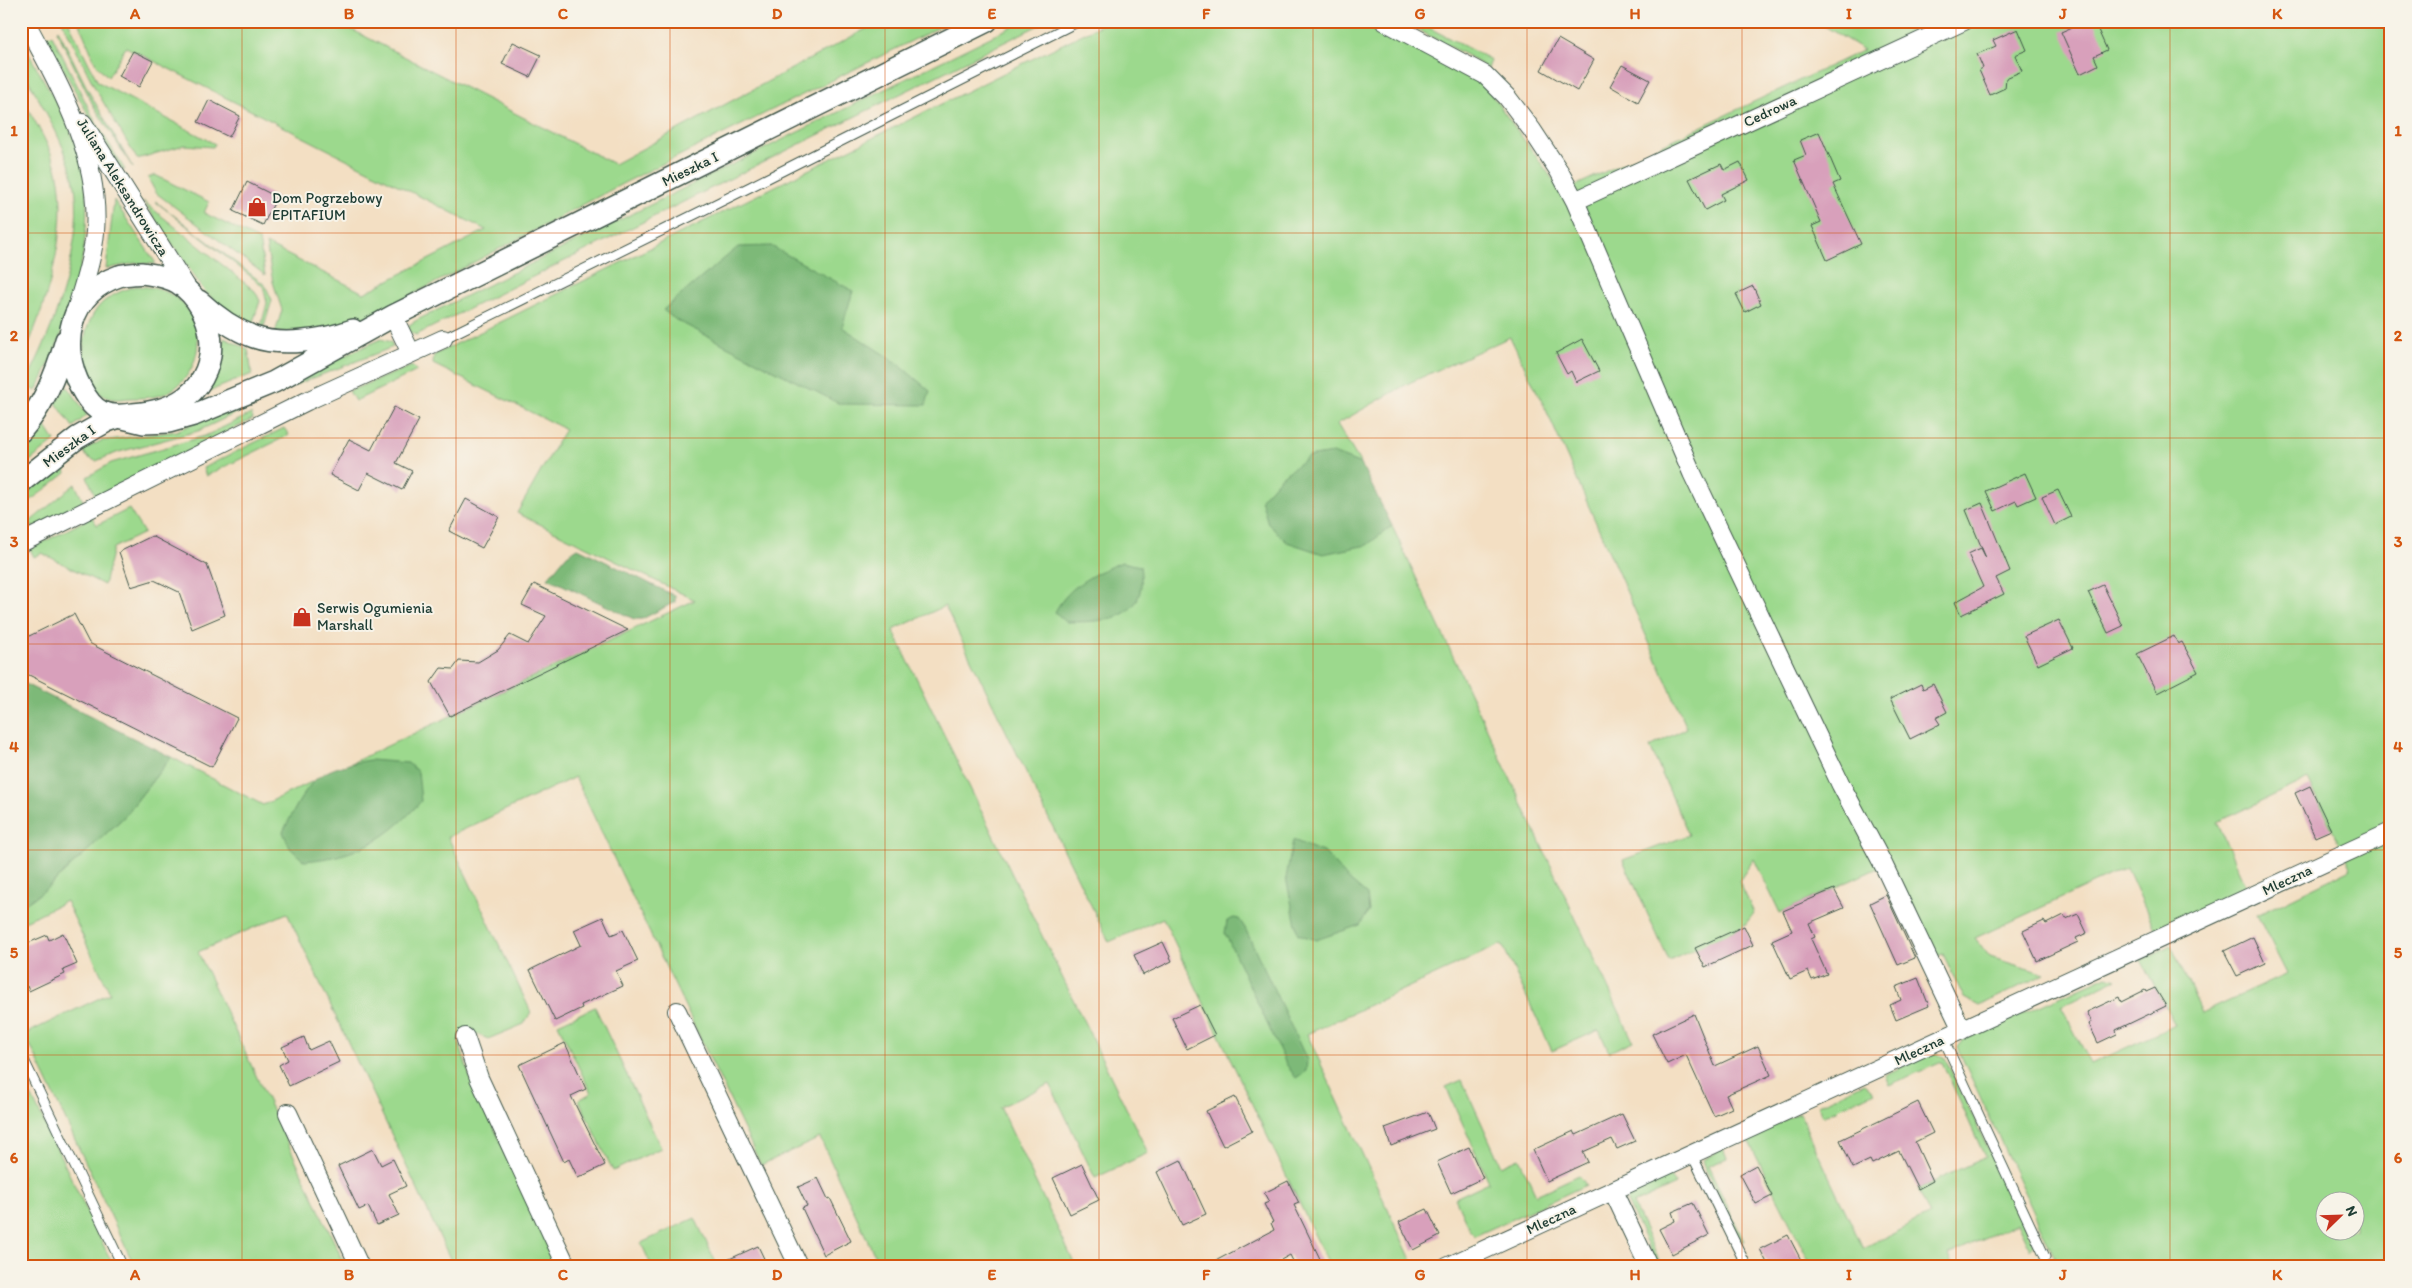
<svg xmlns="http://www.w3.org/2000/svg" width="2412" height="1288" viewBox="0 0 2412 1288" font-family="Itim,sans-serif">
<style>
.green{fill:#9cd98d;stroke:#5e8b60;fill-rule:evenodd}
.forest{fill:#7db978;stroke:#4e7b56}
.building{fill:#d8a0bb}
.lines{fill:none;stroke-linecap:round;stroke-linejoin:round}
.service-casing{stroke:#3f5549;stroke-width:11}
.minor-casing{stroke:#3f5549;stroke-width:20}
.tertiary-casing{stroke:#3f5549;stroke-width:24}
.service{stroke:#fff;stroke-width:9}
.minor{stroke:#fff;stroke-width:18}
.tertiary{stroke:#fff;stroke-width:21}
.grid{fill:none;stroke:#d45610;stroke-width:1;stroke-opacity:0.55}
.labels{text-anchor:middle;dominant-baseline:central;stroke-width:4;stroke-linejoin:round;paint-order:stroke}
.street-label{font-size:15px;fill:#1f3d34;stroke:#f7f3e8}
.poi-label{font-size:15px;fill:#1f3d34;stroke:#f7f3e8;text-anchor:start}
.neatline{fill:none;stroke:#d45610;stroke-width:2}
.grid-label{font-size:16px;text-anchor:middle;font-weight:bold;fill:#d45610}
</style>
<rect width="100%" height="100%" fill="#f7f3e8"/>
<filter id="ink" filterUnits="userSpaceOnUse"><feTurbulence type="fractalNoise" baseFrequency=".02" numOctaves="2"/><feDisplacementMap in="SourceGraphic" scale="10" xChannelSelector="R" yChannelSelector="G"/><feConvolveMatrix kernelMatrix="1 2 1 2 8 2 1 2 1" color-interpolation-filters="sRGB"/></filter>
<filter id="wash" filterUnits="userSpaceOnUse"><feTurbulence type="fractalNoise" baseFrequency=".0096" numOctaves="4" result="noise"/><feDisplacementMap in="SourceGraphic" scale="20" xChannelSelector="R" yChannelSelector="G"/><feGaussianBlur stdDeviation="1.12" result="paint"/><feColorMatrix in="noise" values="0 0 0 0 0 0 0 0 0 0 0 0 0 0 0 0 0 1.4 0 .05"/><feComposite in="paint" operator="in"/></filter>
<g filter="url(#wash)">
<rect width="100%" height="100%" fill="#f3dfc3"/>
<path class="green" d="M62,21h6l30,61 117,62 -2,3 -29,-2 -47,14 -41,-69z
M78,21h257l279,143 263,-141 -2,-2h77l-328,162 -246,130 -37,14 -66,6 7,-23 -9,-28 -7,-38 98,49 122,-63 -360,-183 -18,30 -12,-13z
M1023,21h24l-623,310 -8,4 -7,-3v-7l8,-5z
M1109,21h263l113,65 77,106 302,-142 -48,-29h575v1246h-332l-102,-220 6,-7 144,-64 9,3 -55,27 30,58 84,-39 -34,-65 30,-15 31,68 85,-39 -30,-59 94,-46 -43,-90 -91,43 31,70 -89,40 -6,-7 -26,-57 -152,70 15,19 55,17 -66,32 -15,-8 -21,-44 -6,2 -46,-94 -111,51 -26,-54 -15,22 15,32 -10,13 -75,35 -46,-101 66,-25 -39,-88 37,-19 -140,-316 -37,-75 -101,46 -72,41 24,40 -6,-2 32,67 5,-3 241,515 -24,11 -10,-22 -47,21 -50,-107 -195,90 107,232 -84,1 -167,-349 -54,24 -164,-336 -52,24 255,523 -53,25 -45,-94 -50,23 76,160h-196l-60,-129 -59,27 -186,-388 -127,60 83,175 -7,12 -36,15 -13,-6 -17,7 13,40 89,187h-106l-167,-354 -89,39 148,315h-211l-110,-233 85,-41 -44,-92 -45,22v-16l25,-18 78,-72 47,-60 92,48 432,-205 -178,-87 48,-84 -132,-65 1,-9zM2324,1200h30v30h-30z
M1401,21h15l75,39 -3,9 -20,-13z
M58,29l31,63 44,76 -40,-63 -36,-74z
M52,35l43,86 30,49h-3c-28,-43 -52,-88 -76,-134z
M25,47c17,31 37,62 50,95 30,75 -3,180 -39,249l-12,-6c29,-50 64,-150 49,-208 -10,-39 -33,-75 -52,-110v-17z
M21,96c13,24 29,49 36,75 14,58 -12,138 -36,191z
M155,175l54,27 -5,11 55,27 6,35 -109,-82 -8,-15z
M114,200l41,62v2l-19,-1 -30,6z
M143,201l112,90 5,10 -8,24 -23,-12 -24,-21z
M155,201l110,84 7,15 -9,30h-3l7,-27 -4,-17z
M136,286c16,1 30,3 43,14 31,25 22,79 -15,94 -11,4 -21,4 -33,4 -11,1 -20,3 -29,-3 -27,-20 -22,-68 -2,-90 10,-10 23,-15 36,-19z
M224,338l24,11 4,25 -42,17 -2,-5 9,-13z
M381,339l10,3 2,5 -108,42 -3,-5z
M412,366l5,5 -62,30 -6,-10z
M66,387l3,1 18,27 -14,12 -17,-24z
M260,394v6l-7,5 -55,26 -79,21 -23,9 -9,-4 -4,-7 18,-9 75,-10z
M251,414l2,5 -157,78 -9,-20 24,-14 94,-27z
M43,422l12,19 -34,27v-21z
M284,428l5,7 -83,41 -3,-8z
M64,464l2,9 -45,35 3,-13z
M75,484l9,19 -48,24 -11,-1z
M129,509l15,24 -31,15 -9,37 -62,-32 -8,4 -4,-8 62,-32 5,8z
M595,1007l66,141 -48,23 -34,-71 12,-7 -33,-69z
M1930,1053h6l9,5 89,188 -4,4 -13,-27 -69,32 5,12h-141l-65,-129 52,-25 64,135 67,-33 -12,-26 67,-32 -43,-95 -53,23 -4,-10z
M21,1078l12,21 81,168h-93z
M1462,1080l39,86 18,-8 17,37 43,-20 7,10 -111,51 -5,-5 -15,-33 34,-16 -43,-95z
M1864,1083l10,9 -51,24 -5,-11z
M1723,1148l4,10 -19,8 36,75h-3l-38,-77v-4z
M1666,1177h5l5,7 -43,20 29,63h-4l-31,-65v-6z
M695,1218l23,49h-66l-11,-24z"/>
<path class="forest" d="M771,246l82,45 -11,36 55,36 33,28 -4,14 -86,-1 -164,-84 -13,-10 75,-63z
M1333,453l28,11 31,62 -25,19 -44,9 -36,-12 -19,-18 -7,-25 20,-22 27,-20z
M578,548l97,48v6l-33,17h-8l-86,-41 19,-23z
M1122,562l18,4c9,54 -32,56 -74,56l-11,-10c14,-27 40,-39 67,-50z
M21,682l150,75 -47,60 -78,72 -25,18z
M370,760l38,3 10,9 3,29c-33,39 -66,56 -117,60l-14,-13 -7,-16c7,-14 21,-43 33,-53 14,-12 37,-16 54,-19z
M1293,840l32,13 22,25 20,17 2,16 -9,14 -44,15 -18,-6 -12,-56z
M1234,918l5,1 6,9 62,132 -1,11 -10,7 -10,-14 -61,-131 2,-12z"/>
<g id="blocks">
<path class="building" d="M2086,21h8l13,29 -13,6 4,9 -18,9 -19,-42z
M2018,29l9,21 -12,5 7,16 -16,7 -1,10 -15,7 -11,-25 4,-2 -6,-14 19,-8 -3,-6z
M1558,39l36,21 -17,31 -36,-21z
M513,42l28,13 -11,22 -28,-13z
M133,51l20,10 -14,26 -20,-11z
M1622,65l28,15 -12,22 -28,-16z
M209,100l31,16 -11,21 -31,-15z
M1819,132l21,49 -7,3 28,60 -34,16 -15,-34 9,-4 -27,-62 12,-5 -6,-15z
M1740,162l9,18 -28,14 3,6 -19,10 -16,-31 32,-15 3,6z
M247,182l30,15 -14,28 -30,-14z
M1753,286l8,18 -16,8 -9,-18z
M1582,339l17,32 -23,11 -5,-11 -4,3 -11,-21z
M394,407l25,13 -23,43 16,8 -10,19 -34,-17 -9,17 -29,-15 19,-36 22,11z
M2025,473l11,24 -18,8 -2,-4 -21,10 -9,-20z
M2058,490l13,27 -16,8 -13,-28z
M466,499l33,18 -17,31 -33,-17z
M1982,503l28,68 -14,7 8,16 -43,21 -6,-13 28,-15 -15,-33 13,-6 5,10 -20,-48z
M152,536l55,29 18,50 -33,14 -13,-37 -25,-12 -23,7 -12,-35z
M534,584l94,46 -178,86 -19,-34 10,-14 12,1 6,-8 19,1 20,-12 12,-15 18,9 18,-28 -24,-11z
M2103,585l20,41 -15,7 -20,-41z
M74,614l15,29 148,75 -25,49 -191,-96v-31z
M2059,620l14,28 -35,17 -14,-29z
M2174,636l4,8 4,-2 16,30 -41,21 -20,-39z
M1921,684l2,5 10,-5 14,28 -11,6 4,6 -30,15 -20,-40z
M2310,786l21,44 -16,7 -20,-44z
M1834,889l10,19 -35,15 6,14 -4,2 16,35 -15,6 -4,-9 -18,8 -18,-39 20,-9 -9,-20z
M1886,895l29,63 -17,7 -28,-62z
M2078,914l9,19 -11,5 2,4 -41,19 -14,-30 21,-10 2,3 18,-9 2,4z
M603,917l8,18 12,-5 15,31 -22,10 7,15 -42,19 1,3 -27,13 -25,-51 51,-25 -7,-15z
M1744,926l9,19 -48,22 -10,-19z
M63,933l14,31 -14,6 2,4 -36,17 -2,-5 -6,3v-43l26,-11 2,5z
M2253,937l12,26 -28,13 -13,-25z
M1163,942l9,19 -29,14 -9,-20z
M1918,978l11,28 -33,14 -6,-15 11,-5 -5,-13z
M2155,988l11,18 -50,24 1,4 -19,9 -9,-19 3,-2 -5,-10 32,-15 2,5 24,-12 1,2z
M1200,1005l15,30 -28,14 -15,-31z
M1694,1014l21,52 43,-20 13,29 -45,20 6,13 -18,8 -28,-61 -19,9 -15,-30z
M304,1037l5,13 20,-9 10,21 -50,24 -10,-21 9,-5 -6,-13z
M565,1043l21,46 -15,7 34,69 -27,13 -9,-19 -5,3 -45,-97z
M1235,1097l17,34 -29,15 -17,-35z
M1918,1102l15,31 -18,9 18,39 -15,8 -19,-38 -27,13 -2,-4 -17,8 -13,-28z
M1428,1112l7,17 -44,17 -6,-18z
M1622,1114l13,27 -18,8 -5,-10 -29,13 5,10 -41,19 -14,-31 41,-19 2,4z
M1469,1147l14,31 -32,15 -14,-31z
M373,1149l8,16 12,-6 13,27 -17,8 10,21 -22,10 -9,-19 -9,4 -21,-44z
M1181,1160l25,54 -24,11 -25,-53z
M1082,1164l17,36 -29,14 -17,-36z
M1756,1165l16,31 -16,8 -16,-30z
M818,1178l10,21 2,-1 21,43 -27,14 -22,-47 5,-2 -9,-19z
M1288,1181l11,22 -5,2 30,62h-28l-6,-12 -22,12h-64l70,-37 -3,-7 2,-1 -9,-18 5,-2 -5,-9z
M1693,1203l16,32 -37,19 -13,-25 16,-8 -3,-9z
M1427,1209l13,27 -27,14 -14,-28z
M1788,1235l13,25 -13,7h-19l-9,-18z
M758,1246l10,21h-56z"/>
</g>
</g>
<g filter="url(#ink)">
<use href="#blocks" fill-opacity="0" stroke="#3f5549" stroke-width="1"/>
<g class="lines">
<defs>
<path id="service" d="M443,339l307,-152 329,-166
M1943,1038l102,219
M21,1059l3,1 99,207
M1692,1155l55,112"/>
<path id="minor" d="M25,21c35,65 76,136 70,211 -2,25 -11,51 -18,75
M1384,21l101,54 22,22 25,33 27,41 16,30 117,272 149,312 43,81 78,164
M83,123l106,168
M1575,201l389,-180
M393,316l18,37
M21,543l286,-142 136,-62
M677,1011l122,256
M465,1037l14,41 88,189
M288,1113l72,154
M1613,1191l36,76
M1447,1267l944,-435"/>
<path id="tertiary" d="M142,273c12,2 25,3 36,10 38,25 46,84 8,114 -16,12 -34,15 -53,17 -27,4 -39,-1 -52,-26 -23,-43 -12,-95 38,-112 7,-2 16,-2 23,-3z
M199,301c15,14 34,28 55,36 28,10 71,3 99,-7
M21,431c23,-26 36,-58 45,-91
M21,482l56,-44 30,-17 12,-4 25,6 25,-1 25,-7 80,-33 119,-66 594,-295"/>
</defs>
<use href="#service" class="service-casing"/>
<use href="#minor" class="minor-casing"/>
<use href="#tertiary" class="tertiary-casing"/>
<use href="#service" class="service"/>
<use href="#minor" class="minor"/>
<use href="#tertiary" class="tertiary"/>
</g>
</g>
<path class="grid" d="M242,21v1246M456,21v1246M670,21v1246M885,21v1246M1099,21v1246M1313,21v1246M1527,21v1246M1742,21v1246M1956,21v1246M2170,21v1246M21,233h2370M21,438h2370M21,644h2370M21,850h2370M21,1055h2370"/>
<defs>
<symbol id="shop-bare" viewBox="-9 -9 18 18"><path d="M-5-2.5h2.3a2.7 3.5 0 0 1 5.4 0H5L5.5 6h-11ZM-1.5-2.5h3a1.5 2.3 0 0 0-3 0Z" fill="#c8321e" stroke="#f7f3e8" stroke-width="2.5" paint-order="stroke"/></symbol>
</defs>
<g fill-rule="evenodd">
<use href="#shop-bare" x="243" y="193" width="28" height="28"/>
<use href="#shop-bare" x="288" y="603" width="28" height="28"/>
</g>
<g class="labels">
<g class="street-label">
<text transform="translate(1770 111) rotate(-25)">Cedrowa</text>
<text transform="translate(690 169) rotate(-26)">Mieszka I</text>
<text transform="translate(123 187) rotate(58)">Juliana Aleksandrowicza</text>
<text transform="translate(69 446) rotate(-36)">Mieszka I</text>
<text transform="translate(2287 880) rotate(-25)">Mleczna</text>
<text transform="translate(1919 1050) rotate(-25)">Mleczna</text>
<text transform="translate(1551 1219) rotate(-25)">Mleczna</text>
</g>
<g class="poi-label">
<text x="272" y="198">Dom Pogrzebowy<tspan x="272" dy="17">EPITAFIUM</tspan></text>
<text x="317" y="608">Serwis Ogumienia<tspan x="317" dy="17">Marshall</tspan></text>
</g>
</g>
<rect width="2412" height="1288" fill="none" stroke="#f7f3e8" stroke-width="55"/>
<g transform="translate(2340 1216) rotate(67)"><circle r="24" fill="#f7f3e8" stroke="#a1aaa0"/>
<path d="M0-4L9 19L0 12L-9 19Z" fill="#c8321e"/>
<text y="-8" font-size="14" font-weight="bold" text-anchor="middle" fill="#1f3d34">N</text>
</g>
<rect x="28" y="28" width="2356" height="1232" class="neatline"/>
<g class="grid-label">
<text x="135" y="19">A</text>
<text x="349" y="19">B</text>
<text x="563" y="19">C</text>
<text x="777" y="19">D</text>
<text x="992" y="19">E</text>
<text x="1206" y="19">F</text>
<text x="1420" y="19">G</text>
<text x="1635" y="19">H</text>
<text x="1849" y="19">I</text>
<text x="2063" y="19">J</text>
<text x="2277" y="19">K</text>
<text x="14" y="136">1</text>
<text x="2398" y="136">1</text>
<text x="14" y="341">2</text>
<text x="2398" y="341">2</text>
<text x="14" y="547">3</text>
<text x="2398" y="547">3</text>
<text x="14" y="752">4</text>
<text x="2398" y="752">4</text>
<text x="14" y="958">5</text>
<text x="2398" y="958">5</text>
<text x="14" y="1163">6</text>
<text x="2398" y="1163">6</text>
<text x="135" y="1280">A</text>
<text x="349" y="1280">B</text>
<text x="563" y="1280">C</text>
<text x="777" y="1280">D</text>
<text x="992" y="1280">E</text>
<text x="1206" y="1280">F</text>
<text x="1420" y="1280">G</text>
<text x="1635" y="1280">H</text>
<text x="1849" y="1280">I</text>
<text x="2063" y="1280">J</text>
<text x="2277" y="1280">K</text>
</g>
</svg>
